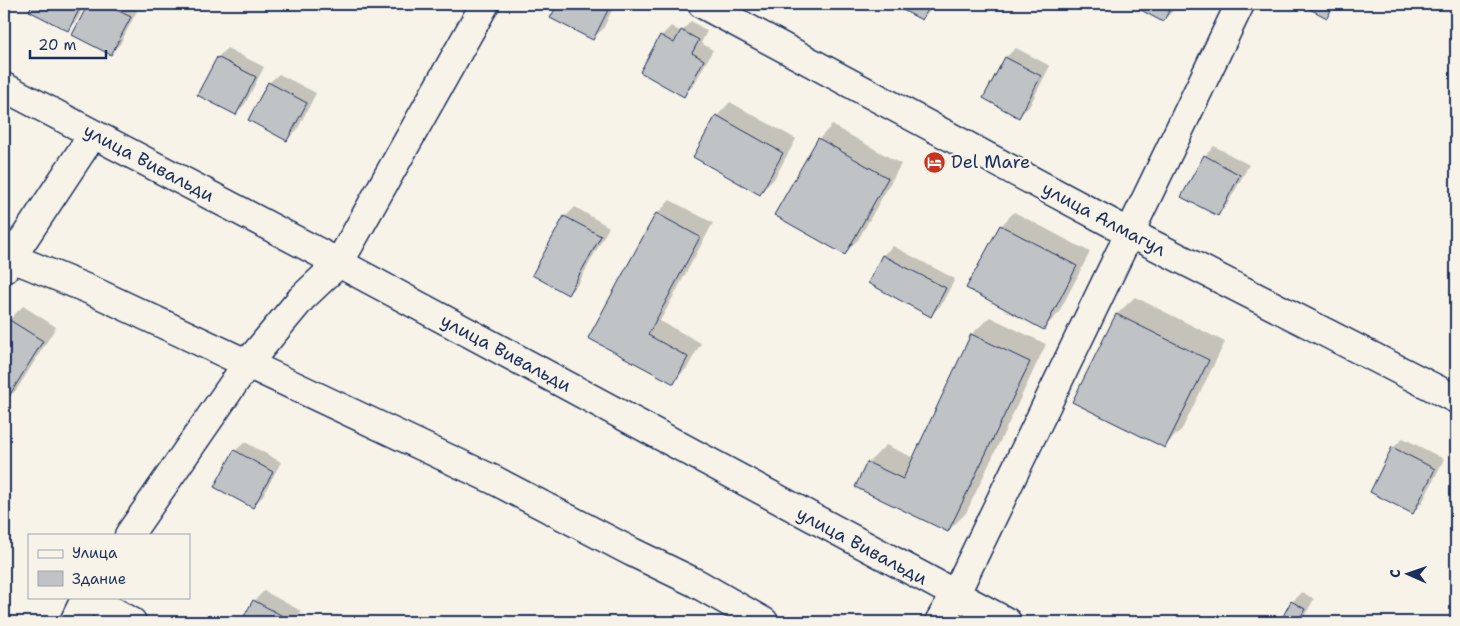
<svg xmlns="http://www.w3.org/2000/svg" width="1460" height="626" viewBox="0 0 1460 626" font-family="'Shantell Sans',sans-serif">
<style>
.shadow{fill:#0003}
.building{fill:#c0c3c5;stroke:#1b2f5e}
.lines{fill:none;stroke-linecap:round;stroke-linejoin:round}
.street-casing{stroke:#1b2f5e;stroke-width:31}
.street{stroke:#f7f3e8;stroke-width:28}
.labels{text-anchor:middle;dominant-baseline:central;stroke-width:4.5;stroke-linejoin:round;paint-order:stroke}
.poi-label{font-size:18px;fill:#1b2f5e;stroke:#f7f3e8;text-anchor:start}
.street-label{font-size:18px;fill:#1b2f5e;stroke:#f7f3e8}
</style>
<rect width="100%" height="100%" fill="#f7f3e8"/>
<filter id="ink" filterUnits="userSpaceOnUse"><feTurbulence type="fractalNoise" baseFrequency=".02" numOctaves="2"/><feDisplacementMap in="SourceGraphic" scale="10" xChannelSelector="R" yChannelSelector="G"/><feConvolveMatrix kernelMatrix="1 2 1 2 8 2 1 2 1" color-interpolation-filters="sRGB"/></filter>
<g filter="url(#ink)">
<path class="shadow" d="M34,4h51l-8,16 -10,9 -37,-19z
M90,4h42l7,3 -19,37 -10,10 -36,-20z
M559,4h56l-12,25 -10,9 -41,-20z
M894,4h41l-3,5 -10,10z
M1132,4h44l-3,7 -10,9z
M1303,4h35l-11,12z
M691,21l16,10 -6,12 12,7 -20,36 -9,9 -23,-59 10,-10 10,6z
M227,48l37,19 -19,37 -9,10 -18,-57z
M1016,48l34,18 -21,41 -10,9 -34,-18 21,-41z
M279,74l37,19 -19,37 -10,9 -18,-56z
M730,102l66,37 -22,40 -14,14 -43,-77z
M832,125l69,39 -43,76 -14,13 -25,-114z
M1214,146l35,19 -22,40 -9,10 -13,-59z
M670,200l43,23 -53,98 41,22 -14,25 -14,14 -83,-45 67,-123z
M575,207l34,20 -31,57 -10,10 -3,-77z
M1014,212l76,40 -32,62 -14,14 -43,-102z
M893,246l62,33 -14,26 -10,10 -62,-33 14,-27z
M1135,297l90,45 -43,87 -18,18 -90,-46 43,-87z
M23,306l33,21 -39,62 -13,13v-74l5,-8z
M990,317l56,27 -80,169 -18,18 -91,-44 11,-24 18,-18 28,13 58,-124z
M1403,438l41,21 -22,44 -9,9 -20,-64z
M245,442l36,20 -19,35 -9,9 -18,-55z
M264,591l37,20 -6,11h-52l11,-21z
M1302,592l12,7 -13,23h-20l11,-20z"/>
<path class="building" d="M32,4h50l-14,27 -39,-20z
M88,4h17l26,13 -20,38 -39,-20z
M558,4h53l-18,36 -43,-22z
M891,4h40l-9,16z
M1130,4h43l-10,18z
M1300,4h34l-7,14z
M681,30l18,10 -7,13 12,7 -20,37 -44,-25 20,-37 14,8z
M217,57l39,20 -20,38 -39,-20z
M1005,57l36,19 -22,42 -36,-20z
M268,82l39,21 -20,38 -39,-21z
M716,115l67,38 -23,42 -67,-38z
M818,138l70,40 -43,77 -71,-40z
M1204,155l36,20 -22,41 -37,-19z
M656,213l44,24 -52,98 40,22 -14,27 -86,-46z
M564,216l37,20 -33,59 -36,-20z
M1000,225l77,41 -33,64 -78,-42z
M882,255l64,33 -15,29 -63,-34z
M1116,314l93,46 -44,88 -93,-46z
M8,319l35,22 -39,63v-78z
M971,334l59,28 -82,170 -93,-45 12,-25 36,17z
M1392,447l43,22 -22,45 -43,-22z
M234,450l39,22 -20,36 -39,-21z
M253,600l39,21 -1,1h-50z
M1291,601l14,8 -7,13h-18z"/>
<g class="lines">
<defs>
<path id="street" d="M702,4l428,229 326,166
M4,87l335,176 668,359
M10,259l17,5 68,28 399,188 138,72 64,31 68,39
M4,269l89,-135
M129,535l118,-171 55,-66 37,-35 146,-259
M88,597l44,25
M74,622l12,-25
M939,622l16,-27 285,-591"/>
</defs>
<use href="#street" class="street-casing"/>
<use href="#street" class="street"/>
</g>
</g>
<defs>
<symbol id="hotel-disc" viewBox="-11 -11 22 22"><circle r="9.5" fill="#c8321e" stroke="#f7f3e8"/><path d="M-6-4.5h1.5V1H6V5H4.5V3h-9V5H-6ZM-4 0a1.8 1.8 0 1 1 3.6 0ZM.5 0V-2.5h3Q6-2.5 6 0Z" fill="#fff"/></symbol>
</defs>
<g fill-rule="evenodd">
<use href="#hotel-disc" x="922" y="150" width="25" height="25"/>
</g>
<g class="labels">
<g class="poi-label">
<text x="951" y="162">Del Mare</text>
</g>
<g class="street-label">
<text transform="translate(149 163) rotate(28)">улица Вивальди</text>
<text transform="translate(1104 219) rotate(28)">улица Алмагул</text>
<text transform="translate(506 353) rotate(28)">улица Вивальди</text>
<text transform="translate(862 546) rotate(28)">улица Вивальди</text>
</g>
</g>
<rect width="1460" height="626" fill="none" stroke="#f7f3e8" stroke-width="20"/>
<rect x="10" y="10" width="1440" height="606" fill="none" stroke="#1b2f5e" stroke-width="2" filter="url(#ink)"/>
<rect x="28" y="534" width="162" height="65" fill="#f7f3e8" stroke="#9fa5b1"/>
<rect x="38" y="550" width="25" height="8" fill="#f7f3e8" stroke="#9fa5b1"/>
<text x="72" y="558" font-size="15" fill="#1b2f5e">Улица</text>
<rect x="38" y="571" width="25" height="15" fill="#c0c3c5" stroke="#9fa5b1"/>
<text x="72" y="584" font-size="15" fill="#1b2f5e">Здание</text>
<g transform="translate(1408 574) rotate(272)" stroke="#f7f3e8" stroke-width="4" paint-order="stroke">
<path d="M0-4L9 19L0 12L-9 19Z" fill="#1b2f5e"/>
<text y="-8" font-size="14" font-weight="bold" text-anchor="middle" fill="#1b2f5e">С</text>
</g>
<path d="M30 50v8h76v-8" fill="none" stroke="#1b2f5e" stroke-width="2.5"/>
<text x="38" y="50" font-size="15" fill="#1b2f5e" stroke="#f7f3e8" stroke-width="4" paint-order="stroke">20 m</text>
</svg>
